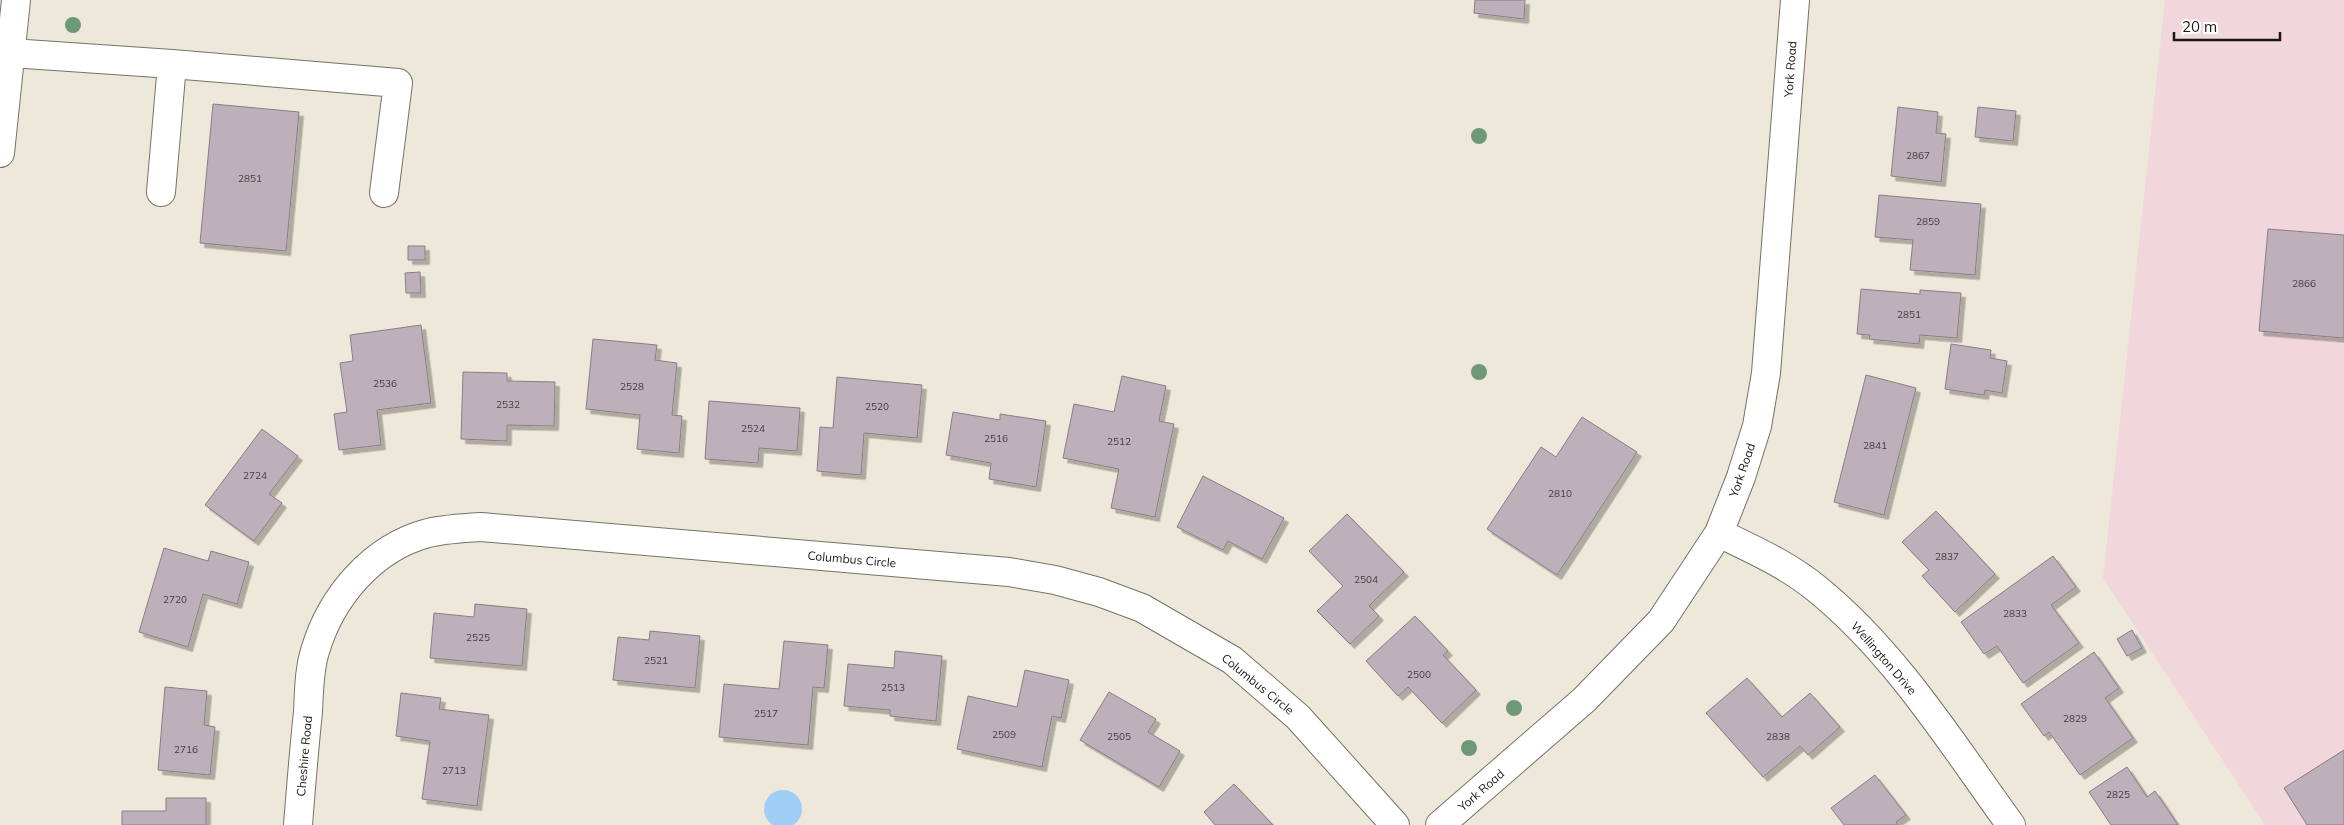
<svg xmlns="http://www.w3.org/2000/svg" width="2344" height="825" viewBox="0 0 2344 825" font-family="Mulish,sans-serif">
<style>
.commercial{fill:#f1d7dc}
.water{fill:#9fcff6}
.building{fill:#bdb0ba;stroke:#897d86;filter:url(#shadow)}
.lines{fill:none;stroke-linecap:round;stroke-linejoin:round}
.minor-casing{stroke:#767265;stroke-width:30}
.minor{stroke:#fff;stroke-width:28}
.tree{fill:#6e9979}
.labels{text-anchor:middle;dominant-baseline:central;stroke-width:4;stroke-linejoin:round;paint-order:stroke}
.number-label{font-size:10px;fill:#433e3d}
.street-label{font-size:12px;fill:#1a1813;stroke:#fff}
</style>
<defs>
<filter id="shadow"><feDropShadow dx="4.5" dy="4.5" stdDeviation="0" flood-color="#0004"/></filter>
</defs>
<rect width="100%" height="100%" fill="#ede8da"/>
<path class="commercial" d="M2165,0h179v825h-79l-162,-247z"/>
<path class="water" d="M764 809a19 19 0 1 1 38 0a19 19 0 1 1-38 0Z"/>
<path class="building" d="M1475,0h50l-1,19 -50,-6z
M213,104l86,8 -13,139 -86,-8z
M1898,107l40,5 -2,21 10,1 -5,48 -50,-6z
M1978,107l38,4 -3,30 -38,-4z
M1879,195l102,9 -6,71 -65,-5 3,-30 -38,-3z
M2268,229l76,6v103l-85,-7z
M408,246h17v14h-17z
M420,272l1,21h-15l-1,-20z
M1861,289l59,5v-4l41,3 -4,45 -37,-3 -1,9 -50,-5 1,-4 -13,-1z
M421,325l10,78 -54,7 4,35 -42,5 -5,-36 13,-2 -7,-49 13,-2 -3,-26z
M593,339l64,6 -2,15 22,3 -5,52 10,1 -3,37 -42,-4 3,-34 -54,-6z
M1951,344l40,6 -1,8 17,3 -5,32 -17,-3 -1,5 -39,-6z
M463,372l44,1v8l48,1 -1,44 -47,-1v16l-46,-2z
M1866,375l50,13 -32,127 -50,-13z
M1122,376l44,10 -7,35 15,3 -19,93 -44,-9 8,-39 -56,-11 11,-54 40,8z
M837,377l85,8 -5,53 -53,-5 -3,42 -44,-4 3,-44 13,1z
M709,401l91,7 -3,43 -38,-3 -1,15 -53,-4z
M953,412l47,8v-6l46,7 -10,66 -47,-8 2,-16 -45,-8z
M1582,417l55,35 -80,123 -70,-46 54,-82 15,10z
M262,429l36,27 -29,38 13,9 -28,38 -49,-36z
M1203,476l81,42 -22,41 -34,-18 -5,9 -46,-23z
M1936,511l59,63 -40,38 -33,-36 7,-6 -27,-28z
M1347,514l57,58 -35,34 10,10 -29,28 -33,-33 26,-25 -34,-35z
M164,548l44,13 3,-10 38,11 -12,42 -34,-10 -15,53 -49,-15z
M2053,556l23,31 -25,18 28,38 -56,40 -26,-37 -13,8 -23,-32z
M475,604l52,5 -5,57 -92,-8 4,-45 40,4z
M1415,616l33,35 -5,4 33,35 -34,33 -34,-36 -10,9 -32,-35z
M2132,630l10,18 -15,8 -10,-17z
M650,631l50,5 -5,52 -82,-8 5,-43 31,3z
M784,641l44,4 -4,43 -11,-1 -5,58 -89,-8 5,-53 55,5z
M895,651l47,5 -6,65 -46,-5v-6l-46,-4 4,-42 46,4z
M2094,652l25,36 -14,10 28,40 -53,37 -31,-43 -5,4 -23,-32z
M1025,670l44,10 -8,38 -9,-2 -10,51 -85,-18 11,-53 49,11z
M1747,678l35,39 28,-24 30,34 -32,28 -8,-9 -37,31 -57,-64z
M165,687l42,4 -3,34 11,2 -5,48 -52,-5z
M1109,692l47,27 -8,13 32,19 -21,36 -79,-47z
M401,693l40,5 -2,11 50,6 -12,91 -55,-7 8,-58 -34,-5z
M2344,750v75h-37l-23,-37z
M2127,767l20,30 8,-6 23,34h-67l-22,-33z
M1875,775l31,40 -10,7 2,3h-54l-13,-17z
M1234,784l39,41h-58l-11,-13z
M166,798h40v27h-84v-14h44z"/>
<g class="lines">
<defs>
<path id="minor" d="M11,53l161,11
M0,153l16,-153
M161,192l11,-128 226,19 -14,110
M1719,533c33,16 69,32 98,56 79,64 135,155 194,236
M298,825c3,-38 6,-76 10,-113 1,-20 1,-42 7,-61 16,-54 57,-103 113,-118 17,-4 35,-5 53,-6l528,45 46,8 44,12 43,16 90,52 66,57 97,108
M1440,825l144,-125 77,-79 58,-88 22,-56 16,-51 9,-53 29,-373"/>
</defs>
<use href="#minor" class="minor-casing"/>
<use href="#minor" class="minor"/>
</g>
<g class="tree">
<circle cx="73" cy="25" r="8"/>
<circle cx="1479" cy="136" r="8"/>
<circle cx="1479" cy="372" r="8"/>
<circle cx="1514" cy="708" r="8"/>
<circle cx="1469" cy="748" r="8"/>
</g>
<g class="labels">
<g class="number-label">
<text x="1918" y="155">2867</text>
<text x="250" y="178">2851</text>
<text x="1928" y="221">2859</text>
<text x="2304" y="283">2866</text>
<text x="1909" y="314">2851</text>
<text x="385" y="383">2536</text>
<text x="632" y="386">2528</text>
<text x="508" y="404">2532</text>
<text x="877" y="406">2520</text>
<text x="753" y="428">2524</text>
<text x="996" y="438">2516</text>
<text x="1119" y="441">2512</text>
<text x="1875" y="445">2841</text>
<text x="255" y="475">2724</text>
<text x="1560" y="493">2810</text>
<text x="1947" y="556">2837</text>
<text x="1366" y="579">2504</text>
<text x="175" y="599">2720</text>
<text x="2015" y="613">2833</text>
<text x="478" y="637">2525</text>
<text x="656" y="660">2521</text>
<text x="1419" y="674">2500</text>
<text x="893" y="687">2513</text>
<text x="766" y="713">2517</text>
<text x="2075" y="718">2829</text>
<text x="1004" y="734">2509</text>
<text x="1119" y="736">2505</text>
<text x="1778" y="736">2838</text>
<text x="186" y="749">2716</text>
<text x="454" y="770">2713</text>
<text x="2118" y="794">2825</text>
</g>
<g class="street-label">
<text transform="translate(1790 69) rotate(-86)">York Road</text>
<text transform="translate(1742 470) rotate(-71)">York Road</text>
<text transform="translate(852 559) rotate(5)">Columbus Circle</text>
<text transform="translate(1884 658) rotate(49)">Wellington Drive</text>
<text transform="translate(1258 684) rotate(39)">Columbus Circle</text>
<text transform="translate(304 756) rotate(-85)">Cheshire Road</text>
<text transform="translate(1481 790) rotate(-41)">York Road</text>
</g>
</g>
<path d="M2174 32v8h106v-8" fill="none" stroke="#1a1813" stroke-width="2.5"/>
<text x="2182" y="32" font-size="15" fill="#1a1813" stroke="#ffffff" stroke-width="4" paint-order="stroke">20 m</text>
</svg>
